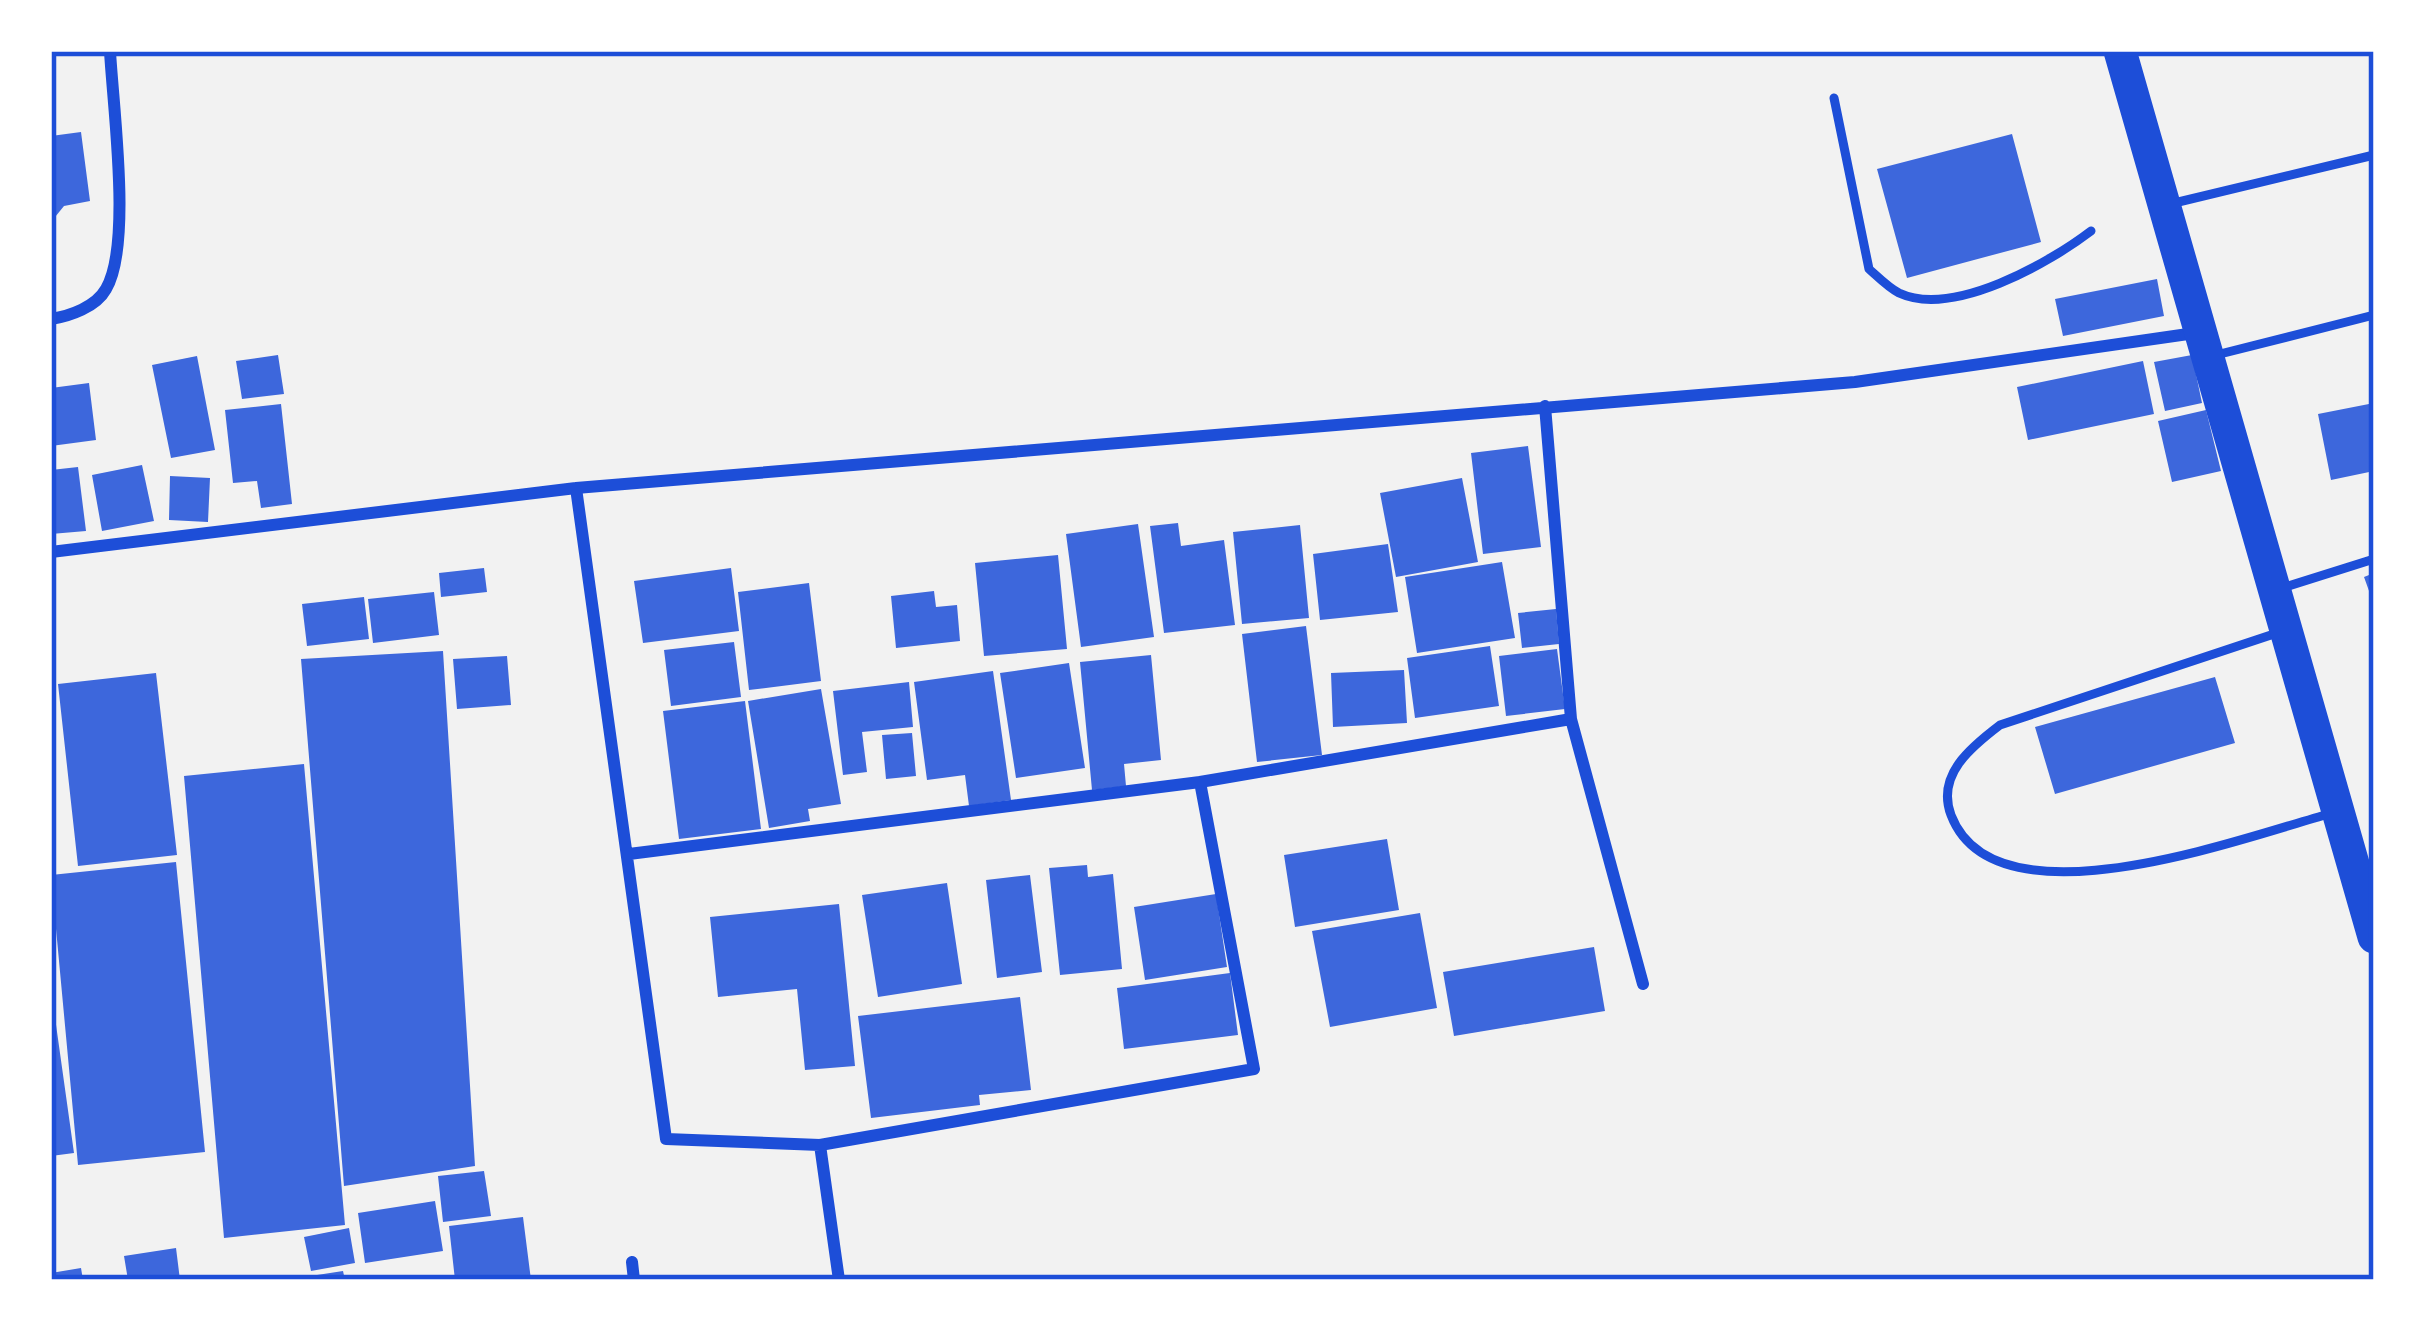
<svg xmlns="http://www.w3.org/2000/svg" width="2425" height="1331" viewBox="0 0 2425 1331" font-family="'PT Sans Narrow',sans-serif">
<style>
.building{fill:#3d67dc}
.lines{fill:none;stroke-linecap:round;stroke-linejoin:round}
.service{stroke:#1d4ed8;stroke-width:9}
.minor{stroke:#1d4ed8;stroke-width:12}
.trunk{stroke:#1d4ed8;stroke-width:33}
.neatline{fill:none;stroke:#1d4ed8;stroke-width:4.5}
</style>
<rect width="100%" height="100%" fill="#f2f2f2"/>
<path class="building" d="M81,132l9,69 -26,5 -13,16v-86z
M2012,134l29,108 -134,36 -30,-109z
M2157,279l7,37 -101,20 -8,-37z
M278,355l6,39 -42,5 -6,-38z
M2192,355l10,48 -37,8 -11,-49z
M197,356l18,94 -44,8 -19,-93z
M2143,361l11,53 -126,26 -11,-53z
M89,383l7,57 -45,6v-58z
M2374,403v68l-43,9 -13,-66z
M281,404l11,100 -31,4 -4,-27 -24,2 -8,-73z
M2206,410l15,61 -49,11 -14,-61z
M1528,446l13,101 -58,7 -12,-101z
M142,465l12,56 -52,10 -10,-56z
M78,467l8,64 -35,3v-64z
M170,476l40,2 -2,44 -39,-2z
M1462,478l16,84 -82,15 -16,-84z
M1178,523l3,23 43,-6 11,85 -71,8 -14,-107z
M1138,524l16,113 -73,10 -15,-113z
M1300,525l9,93 -67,6 -9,-92z
M1388,544l10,68 -78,8 -7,-66z
M1058,555l9,94 -83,7 -9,-93z
M1502,562l13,76 -98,15 -12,-76z
M484,568l3,24 -46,5 -2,-24z
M731,568l8,63 -96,12 -9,-62z
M2374,573v29h-1l-9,-25z
M809,583l12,98 -72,9 -11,-98z
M934,591l2,16 21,-2 3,36 -64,7 -5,-52z
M434,592l5,43 -66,8 -5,-44z
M364,597l5,42 -62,7 -5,-42z
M1556,609l3,35 -37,4 -4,-35z
M1306,626l16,129 -65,7 -15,-128z
M734,642l7,55 -70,9 -7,-56z
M1490,646l9,60 -84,12 -8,-60z
M1557,649l8,60 -59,7 -7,-60z
M443,651l32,515 -131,20 -43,-527z
M1151,655l10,105 -37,4 2,22 -34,4 -12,-128z
M507,656l4,49 -54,4 -4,-50z
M1069,663l16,105 -69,10 -16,-105z
M1404,670l3,53 -74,4 -2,-54z
M993,671l18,129 -42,6 -4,-31 -38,5 -13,-98z
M156,673l21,182 -99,11 -20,-182z
M2215,677l20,66 -180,51 -20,-67z
M909,682l4,45 -51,5 5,40 -24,3 -10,-84z
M821,689l20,115 -33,5 2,12 -41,7 -21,-127z
M745,701l16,128 -82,10 -16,-128z
M912,733l4,43 -30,3 -4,-44z
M304,764l41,461 -121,13 -40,-462z
M1387,839l12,71 -104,17 -11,-72z
M176,862l29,290 -127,13 -27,-290z
M1087,865l1,12 25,-3 9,95 -62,6 -11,-107z
M1030,875l12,97 -45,6 -11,-98z
M947,883l15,101 -84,13 -16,-102z
M1216,894l11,73 -82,13 -11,-73z
M839,904l16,162 -50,4 -8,-81 -79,8 -8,-80z
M1420,913l17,95 -107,19 -18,-96z
M1594,947l11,64 -151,25 -11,-64z
M1230,973l8,62 -114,14 -7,-61z
M51,989l23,164 -23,3z
M1020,997l11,93 -52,5 1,10 -109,13 -13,-102z
M484,1171l7,45 -48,6 -5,-46z
M435,1201l8,50 -78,12 -7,-50z
M523,1217l8,63h-76l-6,-54z
M349,1228l6,35 -44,8 -7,-34z
M176,1248l4,32h-52l-4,-24z
M81,1268l2,12h-32v-7z
M343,1271l2,9h-40l-1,-3z"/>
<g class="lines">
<path class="service" d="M1834,98l35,171c9,8 20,19 30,24 54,25 150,-30 192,-62
M2170,204l204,-49
M2216,355l158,-40
M2282,588l92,-29
M2280,632l-280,93c-29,22 -64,50 -49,90 44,116 293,22 378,-1"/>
<path class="minor" d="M51,319c19,-3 45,-12 55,-30 26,-44 7,-181 4,-238
M1545,406l26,313 72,265
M576,488l90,651 154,6 434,-76 -54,-287
M51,552l525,-64 1279,-106 340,-49
M629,854l571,-72 371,-63
M820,1145l19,135
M632,1262l2,18"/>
<path class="trunk" d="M2120,51l254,886"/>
</g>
<rect width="2425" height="1331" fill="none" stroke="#ffffff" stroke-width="108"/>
<rect x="54" y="54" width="2317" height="1223" class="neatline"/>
</svg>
